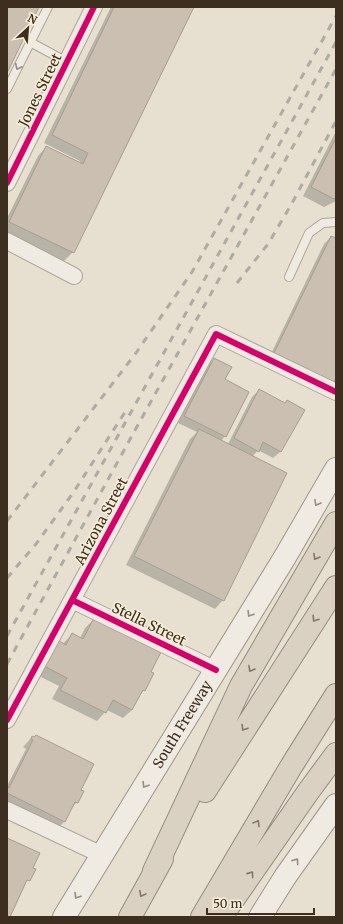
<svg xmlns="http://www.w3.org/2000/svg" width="343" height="924" viewBox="0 0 343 924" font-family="Merriweather,serif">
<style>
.shadow{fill:#0003}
.building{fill:#cbbfb2;stroke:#a89c90}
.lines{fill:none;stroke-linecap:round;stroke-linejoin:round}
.lane-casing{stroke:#ada599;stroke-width:10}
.street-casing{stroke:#ada599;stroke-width:18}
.secondary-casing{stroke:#9c958a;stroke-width:24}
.highway-casing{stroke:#928b80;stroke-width:24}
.lane{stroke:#efebe3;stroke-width:8}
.street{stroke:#efebe3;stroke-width:16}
.secondary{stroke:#efebe3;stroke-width:22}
.highway{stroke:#dad1c2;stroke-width:22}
.rail{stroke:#afaaa2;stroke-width:3;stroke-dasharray:7 7;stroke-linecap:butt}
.cycleway-casing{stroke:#f7eed8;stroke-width:8}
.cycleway{stroke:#d6006c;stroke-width:6}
.oneway{stroke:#968c82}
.oneway2{stroke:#847769}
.labels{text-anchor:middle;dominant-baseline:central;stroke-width:3;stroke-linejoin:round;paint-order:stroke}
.street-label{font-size:14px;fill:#3d2e20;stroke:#f7eed8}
</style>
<rect width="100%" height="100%" fill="#e7e0d1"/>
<path class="shadow" d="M111,7h82l-120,245 -9,9 -57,-28v-15l31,-62 8,-9 33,16 1,-2 -36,-18z
M336,131v70l-12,6 -21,-11z
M331,237l5,3v136l-3,5 -6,7 -59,-28 56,-116z
M214,359l10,21 24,12 -23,44 -4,5 7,3 24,-47 7,-7 26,14 19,6 -24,42 -7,6 -15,-8 -6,7 -29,143 -8,9 -89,-44 64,-126 7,-7 -19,-9 29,-57z
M94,619l56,53 -6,18 -5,6 -7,14 -9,8 -16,-8 -10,11 -45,-22 7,-13 -24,-12 37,-40 8,4 5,-10z
M32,737l45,65 -7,8 -6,12 -8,8 -49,-24v-20l19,-37 -3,-2 1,-1z"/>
<path class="building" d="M7,7h32l-32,66z
M114,7h80l-120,246 -65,-31 37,-76 37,18 5,-11 -36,-18z
M336,138v59l-2,2 -23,-12z
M331,236l5,2v141l-2,3 -60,-29z
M214,358l18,9 -7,12 24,13 -23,45 -42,-21z
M259,389l26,14 2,-3 18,10 -24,42 -18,-10 -4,10 -25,-14z
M199,429l88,44 -63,128 -90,-45z
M94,618l67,34 -10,20 3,1 -9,18 -2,-1 -11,20 -19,-10 -7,13 -46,-23 7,-12 -25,-13 14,-26 10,6 6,-12 11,6z
M36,735l58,29 -13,26 3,1 -6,12 -3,-1 -10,20 -58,-29v-6l2,1 24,-48 -2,-1 1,-3 2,1z
M7,838l33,15 -7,15 3,1 -6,12 -3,-1 -17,37h-3z"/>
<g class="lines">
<defs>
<path id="lane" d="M30,42l37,20
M7,89l41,-82
M289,277l20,-44 14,-10 13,-1"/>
<path id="street" d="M7,183l87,-176
M7,241l67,35
M72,600l144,70
M7,720l209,-386 120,58
M7,810l95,45"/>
<g id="secondary">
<path id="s1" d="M64,917l221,-360 51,-88"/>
<path d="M260,917l25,-40 51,-72"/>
</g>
<path id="highway" d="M205,791l131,-204
M154,871l87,-185 95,-163
M130,917l32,-58
M202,917l90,-152 44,-70
M221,917l87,-125 28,-38"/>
</defs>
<use href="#lane" class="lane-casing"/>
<use href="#street" class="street-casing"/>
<use href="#secondary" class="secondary-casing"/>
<use href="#highway" class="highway-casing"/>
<use href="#lane" class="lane"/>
<use href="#street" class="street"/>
<use href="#secondary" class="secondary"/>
<use href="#highway" class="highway"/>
<path class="rail" d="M237,283l31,-39 23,-39 45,-84
M7,521l129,-168 56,-81 144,-256
M7,578l29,-34 37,-51 54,-84
M7,636l329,-594
M7,664l127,-232 202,-363"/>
<defs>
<path id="cycleway" d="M7,183l87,-176
M72,600l144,70
M7,720l209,-386 120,58"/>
</defs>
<use href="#cycleway" class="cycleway-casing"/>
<use href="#cycleway" class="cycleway"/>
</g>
<defs><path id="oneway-chevron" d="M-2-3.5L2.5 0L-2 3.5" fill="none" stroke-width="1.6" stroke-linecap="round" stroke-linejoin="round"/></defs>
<g class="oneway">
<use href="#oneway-chevron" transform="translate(18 67) rotate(116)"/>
<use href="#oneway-chevron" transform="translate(317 503) rotate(120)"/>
<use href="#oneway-chevron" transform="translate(250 614) rotate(122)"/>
<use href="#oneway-chevron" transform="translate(145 785) rotate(122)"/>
<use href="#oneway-chevron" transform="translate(296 861) rotate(-55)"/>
<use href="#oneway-chevron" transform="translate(77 896) rotate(122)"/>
</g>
<g class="oneway2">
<use href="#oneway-chevron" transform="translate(316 557) rotate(120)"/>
<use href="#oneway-chevron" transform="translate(315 619) rotate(123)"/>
<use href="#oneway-chevron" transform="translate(251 669) rotate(120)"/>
<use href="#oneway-chevron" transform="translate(244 728) rotate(122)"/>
<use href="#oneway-chevron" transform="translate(257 823) rotate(-59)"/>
<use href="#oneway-chevron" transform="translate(251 874) rotate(-55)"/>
<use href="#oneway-chevron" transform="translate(142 894) rotate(118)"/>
</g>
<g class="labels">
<g class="street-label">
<text transform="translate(40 90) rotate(-64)">Jones Street</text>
<text transform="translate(101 521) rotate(-62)">Arizona Street</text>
<text transform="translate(149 624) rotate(26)">Stella Street</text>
<text stroke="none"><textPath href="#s1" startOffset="226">South Freeway</textPath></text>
</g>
</g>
<rect width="343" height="924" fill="none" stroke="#3d2e20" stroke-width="16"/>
<g transform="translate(28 28) rotate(26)" stroke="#f7eed8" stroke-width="3" paint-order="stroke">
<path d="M0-3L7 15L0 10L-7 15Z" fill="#3d2e20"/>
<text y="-6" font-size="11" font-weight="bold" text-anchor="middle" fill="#3d2e20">N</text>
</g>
<path d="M207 908v6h107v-6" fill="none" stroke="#3d2e20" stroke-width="2"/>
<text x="213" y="908" font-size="12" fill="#3d2e20" stroke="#f7eed8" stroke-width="3" paint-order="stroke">50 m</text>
</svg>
